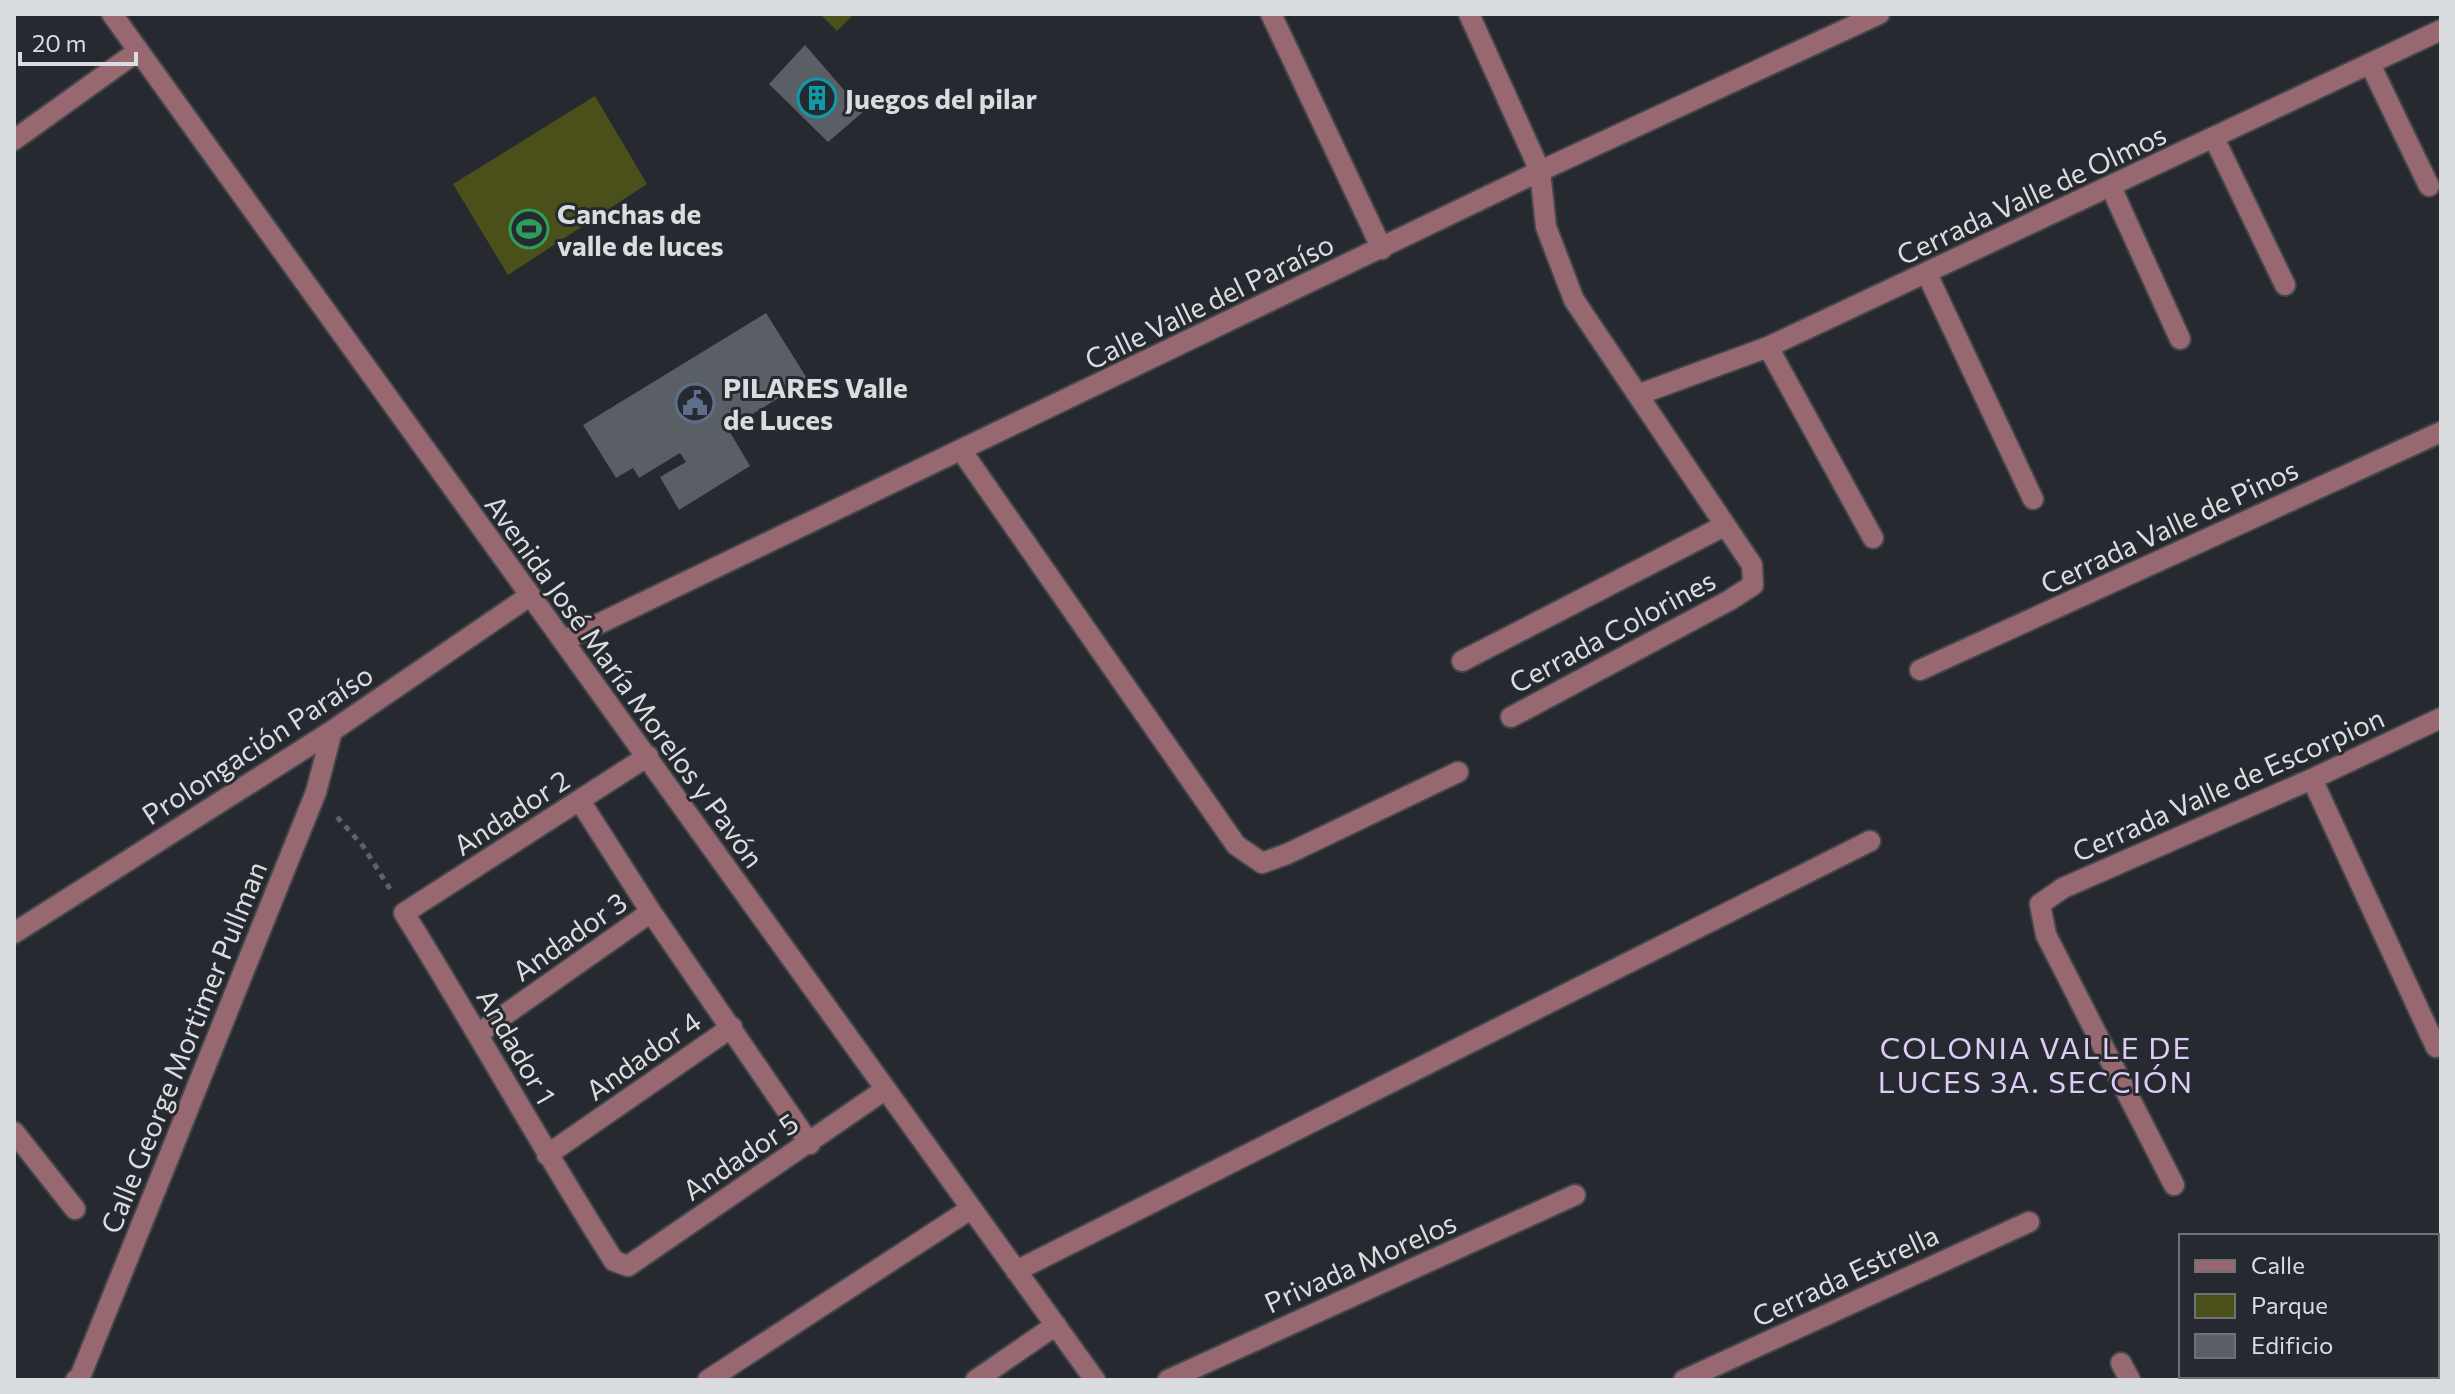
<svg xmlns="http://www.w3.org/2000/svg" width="2455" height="1394" viewBox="0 0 2455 1394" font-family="Commissioner,sans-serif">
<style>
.green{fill:#4b501b}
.building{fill:#5a5f65}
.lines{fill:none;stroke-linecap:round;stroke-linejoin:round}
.minor-casing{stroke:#43474c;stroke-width:24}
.path{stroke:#5f6267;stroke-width:5;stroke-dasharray:6 6;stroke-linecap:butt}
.minor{stroke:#97686f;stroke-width:20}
.labels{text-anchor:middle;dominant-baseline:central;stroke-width:6;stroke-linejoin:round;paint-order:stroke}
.poi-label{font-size:28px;font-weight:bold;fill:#dadde0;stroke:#262a30;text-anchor:start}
.street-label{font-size:28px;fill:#dadde0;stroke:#262a30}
.neighbourhood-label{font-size:30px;letter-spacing:2px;fill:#ddccf6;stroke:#262a30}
</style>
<rect width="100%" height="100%" fill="#262a30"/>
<path class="green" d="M820,14h34l-17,17z
M595,96l52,88 -139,91 -55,-91z"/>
<path class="building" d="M805,45l58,67 -35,30 -59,-58z
M766,313l42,67 -80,49 22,37 -71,44 -19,-33 26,-15 -6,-9 -41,25 -6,-10 -17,10 -33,-53z"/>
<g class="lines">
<defs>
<path id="minor" d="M112,14l983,1366
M1271,14l111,235
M1469,14l71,157 6,56 28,73 178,265 1,20 -23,15 -219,117
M2370,64l59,122
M2214,138l71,147
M14,140l124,-89
M2111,187l69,152
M1927,274l106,225
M1768,347l105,191
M1640,394l128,-47 673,-317
M961,450l275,395 26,18 25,-9 171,-82
M565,640l975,-469 339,-157
M1462,661l262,-135
M1920,670l521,-238
M648,756l-244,157c72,115 137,234 210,348l14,5 255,-175
M2312,779l124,268
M580,801l71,111 159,232
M14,933l318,-202 196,-134
M479,1033l172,-121
M14,1132l61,77
M547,1155l185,-128
M2174,1185l-128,-250 -6,-31 23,-16 249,-109 129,-61
M1016,1271l854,-430
M2437,1305l4,-1
M2121,1363l9,17
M76,1380l4,-3 236,-585 16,-61
M708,1380l261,-170
M976,1380l80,-55
M1168,1380l407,-185
M1684,1380l345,-158"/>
</defs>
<use href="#minor" class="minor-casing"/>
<path class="path" d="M337,817l26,29 27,43"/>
<use href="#minor" class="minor"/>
</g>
<defs>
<symbol id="building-ring" viewBox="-11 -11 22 22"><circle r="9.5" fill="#262a30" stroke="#0f9aa8" stroke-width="1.5"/><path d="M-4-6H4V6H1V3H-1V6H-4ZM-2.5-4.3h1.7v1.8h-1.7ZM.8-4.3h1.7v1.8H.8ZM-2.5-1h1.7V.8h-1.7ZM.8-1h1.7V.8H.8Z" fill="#0f9aa8"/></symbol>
<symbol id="stadium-ring" viewBox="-11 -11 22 22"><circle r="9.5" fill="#262a30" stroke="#2e9e5b" stroke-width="1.5"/><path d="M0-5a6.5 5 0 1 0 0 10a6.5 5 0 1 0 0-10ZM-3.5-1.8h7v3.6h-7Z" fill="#2e9e5b"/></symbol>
<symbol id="civic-ring" viewBox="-11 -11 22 22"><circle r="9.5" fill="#262a30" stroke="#5c6f8a" stroke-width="1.5"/><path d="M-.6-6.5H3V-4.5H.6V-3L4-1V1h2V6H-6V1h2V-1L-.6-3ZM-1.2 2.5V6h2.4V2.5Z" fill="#5c6f8a"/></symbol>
</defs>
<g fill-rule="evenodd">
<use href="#building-ring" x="795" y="76" width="44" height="44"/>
<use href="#stadium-ring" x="507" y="207" width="44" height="44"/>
<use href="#civic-ring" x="673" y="381" width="44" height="44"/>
</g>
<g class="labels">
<g class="poi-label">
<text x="845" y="98">Juegos del pilar</text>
<text x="557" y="213">Canchas de<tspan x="557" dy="32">valle de luces</tspan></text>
<text x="723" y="387">PILARES Valle<tspan x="723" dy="32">de Luces</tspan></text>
</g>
<g class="street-label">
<text transform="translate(2031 194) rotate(-25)">Cerrada Valle de Olmos</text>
<text transform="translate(1209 301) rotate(-26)">Calle Valle del Paraíso</text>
<text transform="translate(2169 526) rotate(-25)">Cerrada Valle de Pinos</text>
<text transform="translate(1612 631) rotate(-28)">Cerrada Colorines</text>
<text transform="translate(625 681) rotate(54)">Avenida José María Morelos y Pavón</text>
<text transform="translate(257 744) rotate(-33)">Prolongación Paraíso</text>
<text transform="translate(2228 784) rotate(-24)">Cerrada Valle de Escorpion</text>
<text transform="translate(511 812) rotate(-33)">Andador 2</text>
<text transform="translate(569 936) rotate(-35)">Andador 3</text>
<text transform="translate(517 1046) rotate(60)">Andador 1</text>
<text transform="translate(183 1047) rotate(-68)">Calle George Mortimer Pullman</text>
<text transform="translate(643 1055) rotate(-35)">Andador 4</text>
<text transform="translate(740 1156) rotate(-34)">Andador 5</text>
<text transform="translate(1360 1262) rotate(-24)">Privada Morelos</text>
<text transform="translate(1845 1275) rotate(-25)">Cerrada Estrella</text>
</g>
<g class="neighbourhood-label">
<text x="2036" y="1046">COLONIA VALLE DE<tspan x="2036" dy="34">LUCES 3A. SECCIÓN</tspan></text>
</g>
</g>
<rect width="2455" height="1394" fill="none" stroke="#dadde0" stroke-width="32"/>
<rect x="2179" y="1234" width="260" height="144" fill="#262a30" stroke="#6e7276" stroke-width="2"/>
<rect x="2195" y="1260" width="40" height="12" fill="#97686f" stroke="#6e7276" stroke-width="2"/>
<text x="2251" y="1274" font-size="24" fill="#dadde0">Calle</text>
<rect x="2195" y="1294" width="40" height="24" fill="#4b501b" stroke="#6e7276" stroke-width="2"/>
<text x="2251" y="1314" font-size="24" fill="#dadde0">Parque</text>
<rect x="2195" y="1334" width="40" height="24" fill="#5a5f65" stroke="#6e7276" stroke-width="2"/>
<text x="2251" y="1354" font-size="24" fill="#dadde0">Edificio</text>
<path d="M20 52v12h116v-12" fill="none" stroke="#dadde0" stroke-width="4"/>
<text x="32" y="52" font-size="24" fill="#dadde0" stroke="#262a30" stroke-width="6" paint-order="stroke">20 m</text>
</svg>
